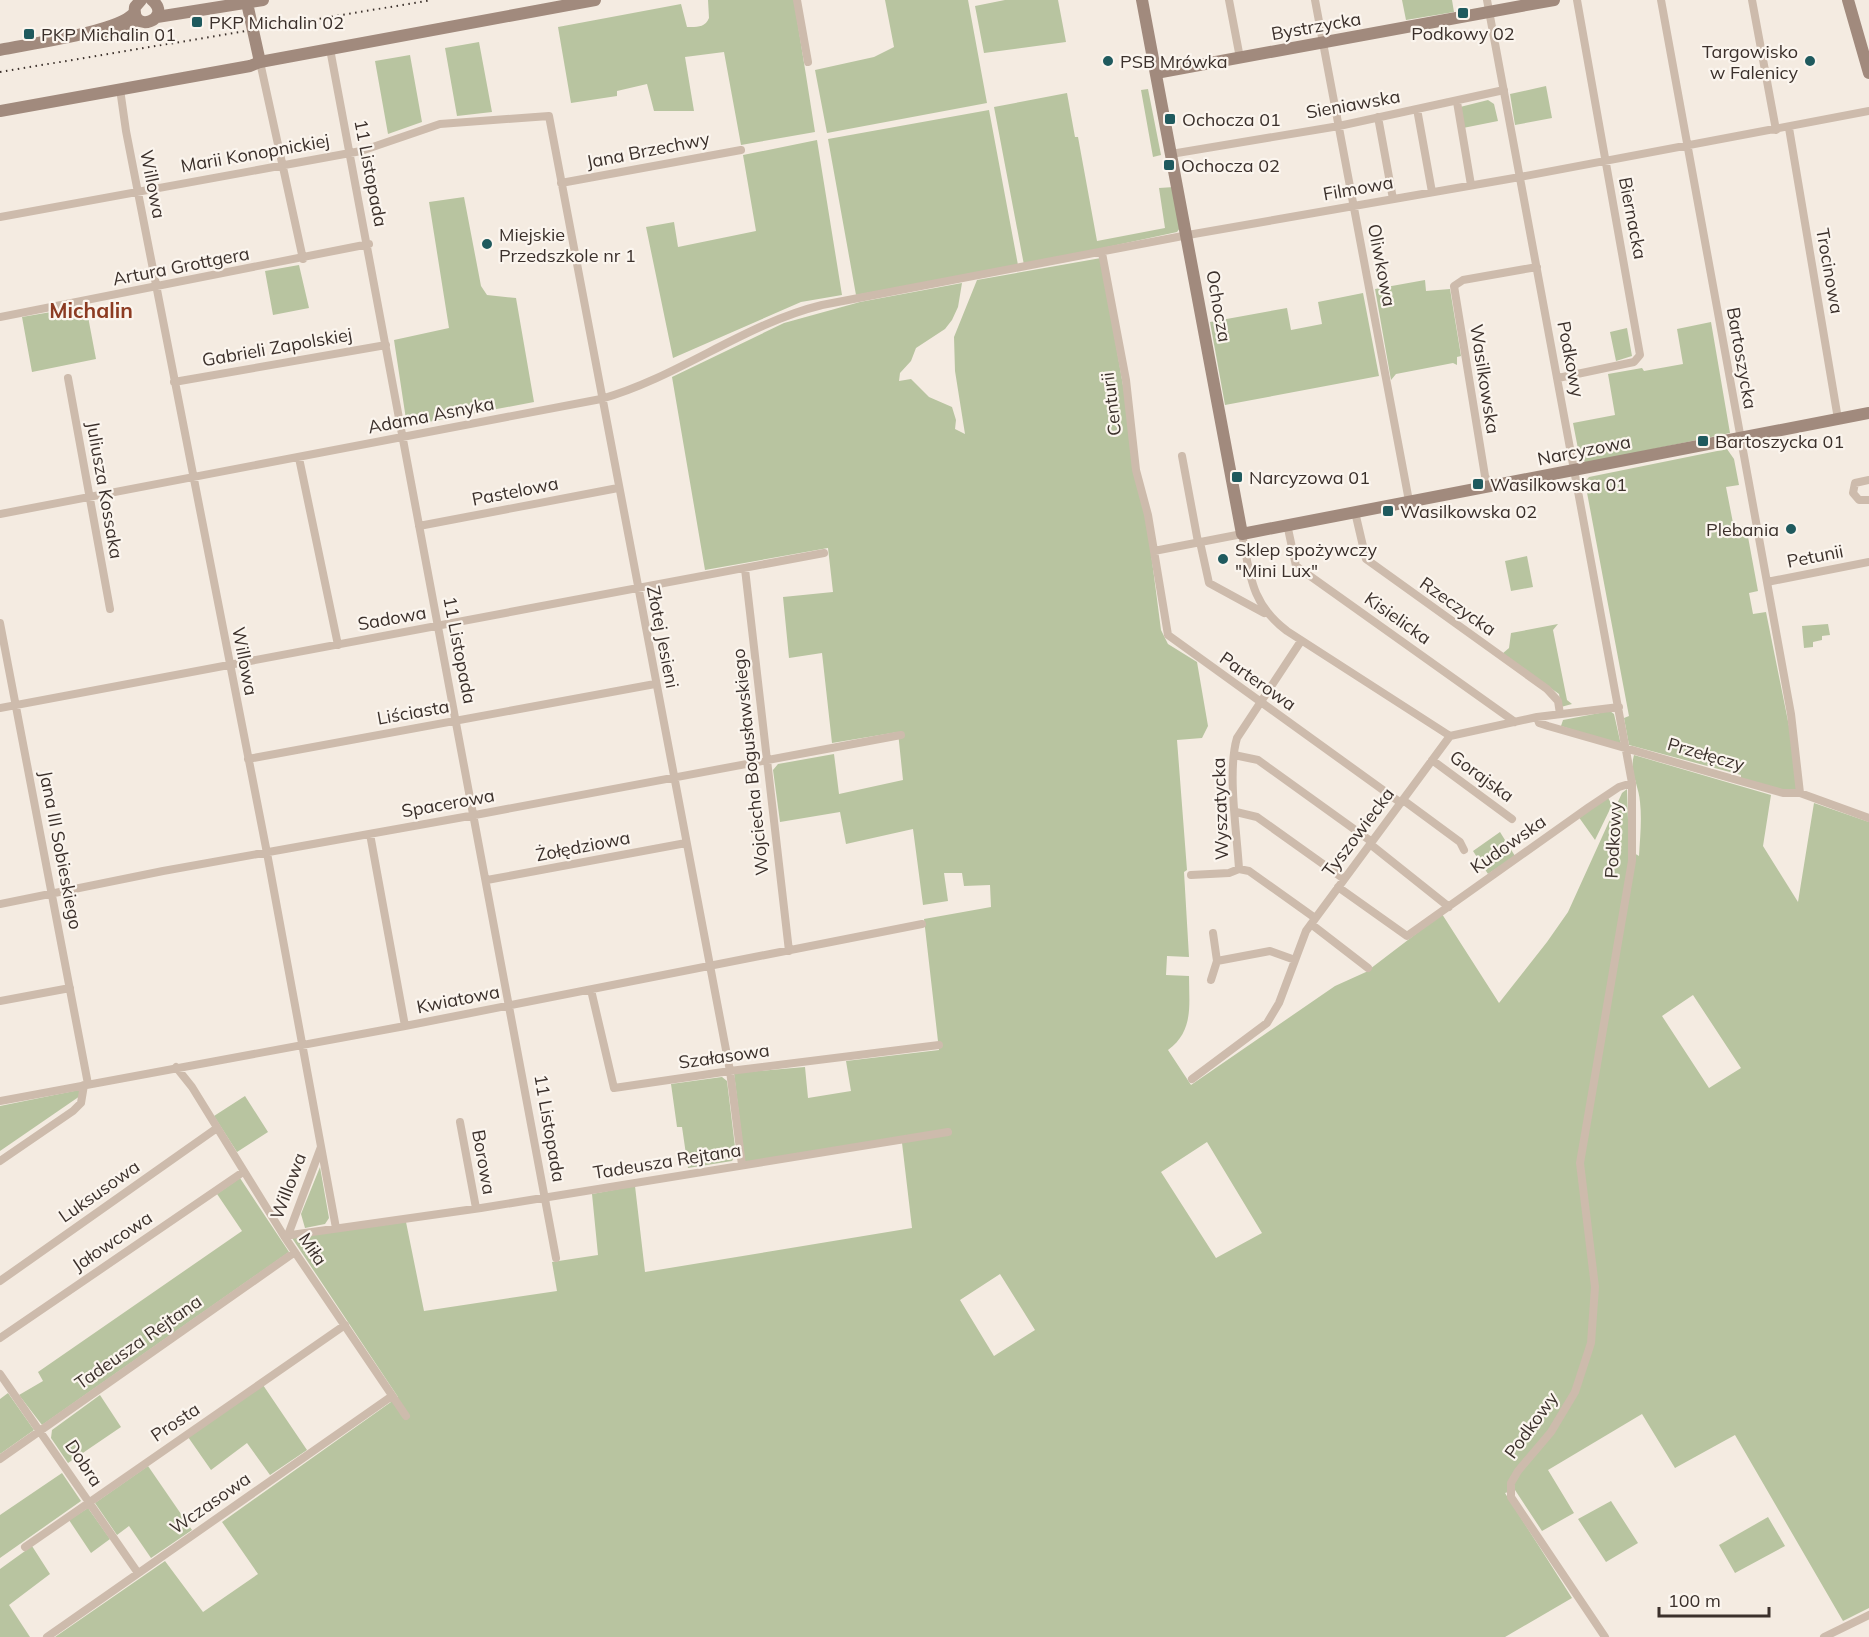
<svg xmlns="http://www.w3.org/2000/svg" width="1869" height="1637" viewBox="0 0 1869 1637" font-family="Mulish,sans-serif">
<style>
.green{fill:#b8c4a0;fill-rule:evenodd}
.lines{fill:none;stroke-linecap:round;stroke-linejoin:round}
.street{stroke:#cdbbac;stroke-width:8}
.secondary{stroke:#a18a7d;stroke-width:12}
.rail{stroke:#3b302b;stroke-width:2;stroke-dasharray:1.5 4.5;stroke-linecap:butt}
.poi-dot{fill:#1f5a5e;stroke:#fbf5ee;stroke-width:2}
.labels{text-anchor:middle;dominant-baseline:central;stroke-width:4.5;stroke-linejoin:round;paint-order:stroke}
.poi-label{font-size:18px;fill:#3b302b;stroke:#fbf5ee;text-anchor:start}
.street-label{font-size:18px;fill:#3b302b;stroke:#fbf5ee}
.quarter-label{font-size:21px;font-weight:bold;fill:#8c3b22;stroke:#fbf5ee}
</style>
<rect width="100%" height="100%" fill="#f4ebe1"/>
<path class="green" d="M708,0h86l21,132 -74,13 -17,-93 -39,5 9,54h-40l-7,-27 -30,7v5l-46,7 -13,-76 123,-23 6,23c9,0 18,1 22,-9z
M885,0h83l19,103 -160,30 -12,-63 59,-13 20,-10z
M1005,0h53l8,42 -82,11 -9,-47z
M1402,0h50l2,12 -48,8z
M479,42l13,70 -35,4 -12,-68z
M410,55l12,67 -34,12 -13,-73z
M1546,86l6,32 -37,7 -5,-31z
M1148,89l13,66 -8,2 -12,-67z
M1067,93l8,44h3l19,104 68,-13 -6,-40 15,-1 6,41 -3,4 -153,33 -30,-158z
M1488,100l6,4 4,17 -35,7 -3,-21z
M989,110l29,155 -162,30 -28,-156z
M817,140l25,155 -41,7 -128,56 -27,-131 28,-5 4,25 78,-16 -13,-76z
M464,197l17,89 6,9 29,3 18,104 -127,24 -13,-86 55,-12 -20,-126z
M1101,258l47,272 13,100 7,14 29,18 11,64 -6,12 -25,2 10,130 -3,2 5,85 -22,-1 -1,19 23,1c0,29 5,55 -21,74l23,35 144,-99 31,-14 76,-58 57,89 48,-61 21,-30 54,-119 5,-4 2,61 10,6c1,-18 3,-36 1,-54 -1,-16 -11,-31 -6,-47l137,40 -8,51 35,56 16,-99 55,19v786l-26,13 -108,-186 -60,33 -33,-54 -94,56 26,43 -32,18 -27,-41 -10,3 67,105 -67,39h-1450l110,-76 38,51 55,-38 -36,-52 176,-125 -106,-159 114,-16 18,89 133,-20 -5,-29 46,-7 -6,-61 43,-8 10,86 267,-44 -10,-85 -157,22 -11,-92 71,-6 3,31 43,-7 -5,-30 93,-11 -15,-131 67,-12 -1,-22 -26,1 -2,-13h-18l4,28 -25,4 -10,-76 -67,15 -6,-32 -60,10 -7,-52 5,-6 56,-10 5,40 64,-14 -5,-48 -66,11 -10,-90 -33,5 -6,-61 50,-5 -5,-44 -123,22 -33,-193 112,-54 76,-21 102,-19 -4,24 -6,13 -7,9 -29,19 -5,13 -11,12 -1,8 12,-2 18,18 23,10 4,13 -1,9 10,5 -10,-63 -1,-34 23,-57zM1693,995l48,73 -32,20 -47,-72zM1207,1142l55,91 -46,25 -55,-86zM1000,1274l35,56 -41,26 -34,-56z
M299,265l10,43 -36,7 -8,-44z
M1425,280l1,11 24,-2 11,67 -4,1v8l-4,-2 -57,11 -5,6 -16,-91z
M1363,293l16,83 -154,29 -15,-83 77,-14 4,22 31,-6 -4,-22z
M86,306l10,53 -64,13 -10,-55z
M1711,322l19,111 -143,30 -7,-4 -7,-36 42,-8 -7,-41 34,-6 2,3 39,-7 -6,-35z
M1627,328l5,28 -16,5 -6,-29z
M1727,449l7,10 5,26 -13,2 8,41 12,-2 12,65 -9,2 4,21 13,-2 25,124 6,56h-6l-50,-14v-3l-112,-30 -5,-27 5,-2 -44,-234 4,-5z
M1527,556l6,31 -22,4 -6,-30z
M1558,624l-5,6 14,70 5,4 -11,3 -2,-13 -57,-40 7,-6 2,-15z
M1828,624l2,11 -8,1v4l-9,2v5l-9,1 -2,-22z
M1610,711l4,3 7,31 -60,-19 2,-6z
M1607,796l5,9 -17,35 -17,-24z
M1500,832l15,24 -27,18 -15,-23z
M722,1077l5,4 9,74 -4,6 -44,7 -6,-41h-5l-6,-43z
M79,1090l1,6 -80,55v-45z
M245,1096l23,36 -31,20 -23,-36z
M320,1167l9,51 -4,6 -20,4 -4,-14z
M240,1178l49,74 -247,173 -23,-30 24,-14 -5,-9 204,-141 -25,-37z
M263,1385l44,65 -37,25 -23,-32 -36,27 -23,-33z
M8,1393l26,37 -34,24v-55z
M100,1395l21,32 -53,36 -17,-25 1,-8z
M148,1466l44,64 -41,28 -22,-32 -12,9 -22,-32z
M62,1473l19,28 -81,57v-43z
M1611,1501l27,42 -32,19 -28,-43z
M88,1508l22,31 -19,14 -22,-33z
M1768,1517l17,29 -50,27 -16,-28z
M32,1546l18,28 -41,31 21,32h-30v-68z"/>
<g class="lines">
<path class="street" d="M797,0l11,62
M1229,0l11,58
M1315,0l94,501
M1487,0l145,783v78l-52,302 15,124 -4,56 -16,49 -24,40 -33,39 -7,12v14l94,140
M1661,0l130,714 9,79
M1752,0l24,130
M330,49l226,1209
M260,62l43,197
M120,89l6,42 141,722 69,375
M1457,102l14,83
M1417,109l15,83
M1378,117l15,82
M1789,128l49,291
M1171,154l168,-28 165,-36
M561,183l180,-33
M0,217l361,-66 79,-27 109,-8 181,955 12,94
M1102,253l24,127 10,90 12,45 20,120 233,168
M0,317l369,-73
M68,378l42,231
M1558,378l76,-16 6,-7 -63,-355
M174,382l212,-37
M1182,456l16,86
M299,458l39,187
M1869,480l-14,3 -2,10 6,7h10
M1490,487l-5,-11 -31,-190 9,-6 74,-13
M1355,512l11,47 181,130 11,12 2,13
M0,514l601,-115c78,-22 143,-75 221,-94l366,-70 332,-58 349,-66
M1287,524l9,42 219,156
M419,526l199,-38
M1200,542l9,41 55,30
M1154,551l88,-17c8,41 9,70 45,97l163,105
M745,569l44,382
M1767,582l102,-20
M0,623l88,461
M1301,641l-64,97c-10,33 0,95 2,131l10,2 66,47
M0,708l824,-155
M1537,717l2,6 9,3 196,56 39,11h17l69,25
M1234,755l24,5 114,82
M248,759l407,-75
M1432,760l80,59
M1403,800l57,42 4,8
M1236,812l21,5 87,62
M370,834l35,192
M1370,844l79,63
M1191,875l38,-2 10,-4
M487,880l199,-37
M1338,887l69,49 182,-129 30,-20 13,-4
M0,904l163,-33 312,-56 426,-80
M1311,924l57,44
M1217,961l53,-10 25,9
M1211,980l6,-19 -4,-28
M591,990l23,98 116,-17 209,-26
M0,1001l70,-13
M176,1067l16,20 92,149 122,180
M1192,1079l75,-56 12,-20 27,-72 144,-195 87,-19 82,-10
M0,1101l405,-75 517,-102
M460,1122l16,86
M0,1161l73,-50 8,-8 3,-18
M288,1235l33,-88
M284,1236l197,-28 467,-76
M0,1281l217,-153
M0,1338l243,-166
M0,1374l138,199
M0,1459l295,-207
M25,1547l320,-222
M47,1637l345,-241
M1824,1637l45,-22"/>
<path class="secondary" d="M141,0l-6,7c-4,28 39,12 17,-7
M1142,0l100,534 627,-121
M1848,0l21,73
M247,3l13,59
M157,17l106,-17
M106,33l23,-4 9,-9
M0,50c28,-6 118,-18 134,-37
M1156,73l398,-73
M0,111l250,-45 10,-4 335,-62"/>
<path class="rail" d="M0,72l432,-72"/>
</g>
<g class="poi-dot">
<rect x="1457" y="7" width="12" height="12" rx="3"/>
<rect x="191" y="16" width="12" height="12" rx="3"/>
<rect x="23" y="28" width="12" height="12" rx="3"/>
<circle cx="1108" cy="61" r="6"/>
<circle cx="1810" cy="61" r="6"/>
<rect x="1164" y="113" width="12" height="12" rx="3"/>
<rect x="1163" y="159" width="12" height="12" rx="3"/>
<circle cx="487" cy="244" r="6"/>
<rect x="1697" y="435" width="12" height="12" rx="3"/>
<rect x="1231" y="471" width="12" height="12" rx="3"/>
<rect x="1472" y="478" width="12" height="12" rx="3"/>
<rect x="1382" y="505" width="12" height="12" rx="3"/>
<circle cx="1791" cy="529" r="6"/>
<circle cx="1223" cy="559" r="6"/>
</g>
<g class="labels">
<g class="poi-label">
<text x="209" y="22">PKP Michalin 02</text>
<text x="1463" y="33" text-anchor="middle">Podkowy 02</text>
<text x="41" y="34">PKP Michalin 01</text>
<text x="1798" y="51" text-anchor="end">Targowisko<tspan x="1798" dy="21">w Falenicy</tspan></text>
<text x="1120" y="61">PSB Mrówka</text>
<text x="1182" y="119">Ochocza 01</text>
<text x="1181" y="165">Ochocza 02</text>
<text x="499" y="234">Miejskie<tspan x="499" dy="21">Przedszkole nr 1</tspan></text>
<text x="1715" y="441">Bartoszycka 01</text>
<text x="1249" y="477">Narcyzowa 01</text>
<text x="1490" y="484">Wasilkowska 01</text>
<text x="1400" y="511">Wasilkowska 02</text>
<text x="1779" y="529" text-anchor="end">Plebania</text>
<text x="1235" y="549">Sklep spożywczy<tspan x="1235" dy="21">"Mini Lux"</tspan></text>
</g>
<g class="street-label">
<text transform="translate(1316 26) rotate(-10)">Bystrzycka</text>
<text transform="translate(1353 104) rotate(-10)">Sieniawska</text>
<text transform="translate(648 150) rotate(-11)">Jana Brzechwy</text>
<text transform="translate(255 153) rotate(-10)">Marii Konopnickiej</text>
<text transform="translate(371 173) rotate(79)">11 Listopada</text>
<text transform="translate(153 184) rotate(79)">Willowa</text>
<text transform="translate(1358 188) rotate(-10)">Filmowa</text>
<text transform="translate(1633 218) rotate(79)">Biernacka</text>
<text transform="translate(1382 265) rotate(79)">Oliwkowa</text>
<text transform="translate(181 266) rotate(-11)">Artura Grottgera</text>
<text transform="translate(1830 271) rotate(80)">Trocinowa</text>
<text transform="translate(1219 306) rotate(80)">Ochocza</text>
<text transform="translate(277 347) rotate(-10)">Gabrieli Zapolskiej</text>
<text transform="translate(1742 358) rotate(80)">Bartoszycka</text>
<text transform="translate(1571 359) rotate(79)">Podkowy</text>
<text transform="translate(1485 379) rotate(81)">Wasilkowska</text>
<text transform="translate(1111 404) rotate(-97)">Centurii</text>
<text transform="translate(431 415) rotate(-11)">Adama Asnyka</text>
<text transform="translate(1584 450) rotate(-11)">Narcyzowa</text>
<text transform="translate(105 490) rotate(80)">Juliusza Kossaka</text>
<text transform="translate(515 491) rotate(-11)">Pastelowa</text>
<text transform="translate(1815 556) rotate(-11)">Petunii</text>
<text transform="translate(1458 606) rotate(35)">Rzeczycka</text>
<text transform="translate(392 618) rotate(-10)">Sadowa</text>
<text transform="translate(1398 618) rotate(35)">Kisielicka</text>
<text transform="translate(663 637) rotate(79)">Złotej Jesieni</text>
<text transform="translate(460 650) rotate(79)">11 Listopada</text>
<text transform="translate(245 661) rotate(79)">Willowa</text>
<text transform="translate(1258 681) rotate(35)">Parterowa</text>
<text transform="translate(413 712) rotate(-10)">Liściasta</text>
<text transform="translate(1706 754) rotate(16)">Przełęczy</text>
<text transform="translate(750 762) rotate(-96)">Wojciecha Bogusławskiego</text>
<text transform="translate(1482 776) rotate(36)">Gorajska</text>
<text transform="translate(448 803) rotate(-10)">Spacerowa</text>
<text transform="translate(1220 809) rotate(-92)">Wyszatycka</text>
<text transform="translate(1358 832) rotate(-53)">Tyszowiecka</text>
<text transform="translate(1613 840) rotate(-87)">Podkowy</text>
<text transform="translate(1508 844) rotate(-35)">Kudowska</text>
<text transform="translate(583 846) rotate(-11)">Żołędziowa</text>
<text transform="translate(61 850) rotate(79)">Jana III Sobieskiego</text>
<text transform="translate(458 999) rotate(-11)">Kwiatowa</text>
<text transform="translate(724 1056) rotate(-8)">Szałasowa</text>
<text transform="translate(550 1128) rotate(80)">11 Listopada</text>
<text transform="translate(667 1161) rotate(-9)">Tadeusza Rejtana</text>
<text transform="translate(484 1162) rotate(80)">Borowa</text>
<text transform="translate(288 1186) rotate(-69)">Willowa</text>
<text transform="translate(99 1191) rotate(-35)">Luksusowa</text>
<text transform="translate(112 1241) rotate(-34)">Jałowcowa</text>
<text transform="translate(313 1249) rotate(56)">Miła</text>
<text transform="translate(138 1342) rotate(-35)">Tadeusza Rejtana</text>
<text transform="translate(175 1422) rotate(-34)">Prosta</text>
<text transform="translate(1531 1425) rotate(-54)">Podkowy</text>
<text transform="translate(84 1463) rotate(56)">Dobra</text>
<text transform="translate(210 1503) rotate(-35)">Wczasowa</text>
</g>
<g class="quarter-label">
<text x="91" y="310">Michalin</text>
</g>
</g>
<path d="M1659 1607v9h110v-9" fill="none" stroke="#3b302b" stroke-width="3"/>
<text x="1668" y="1607" font-size="18" fill="#3b302b" stroke="#fbf5ee" stroke-width="4.5" paint-order="stroke">100 m</text>
</svg>
